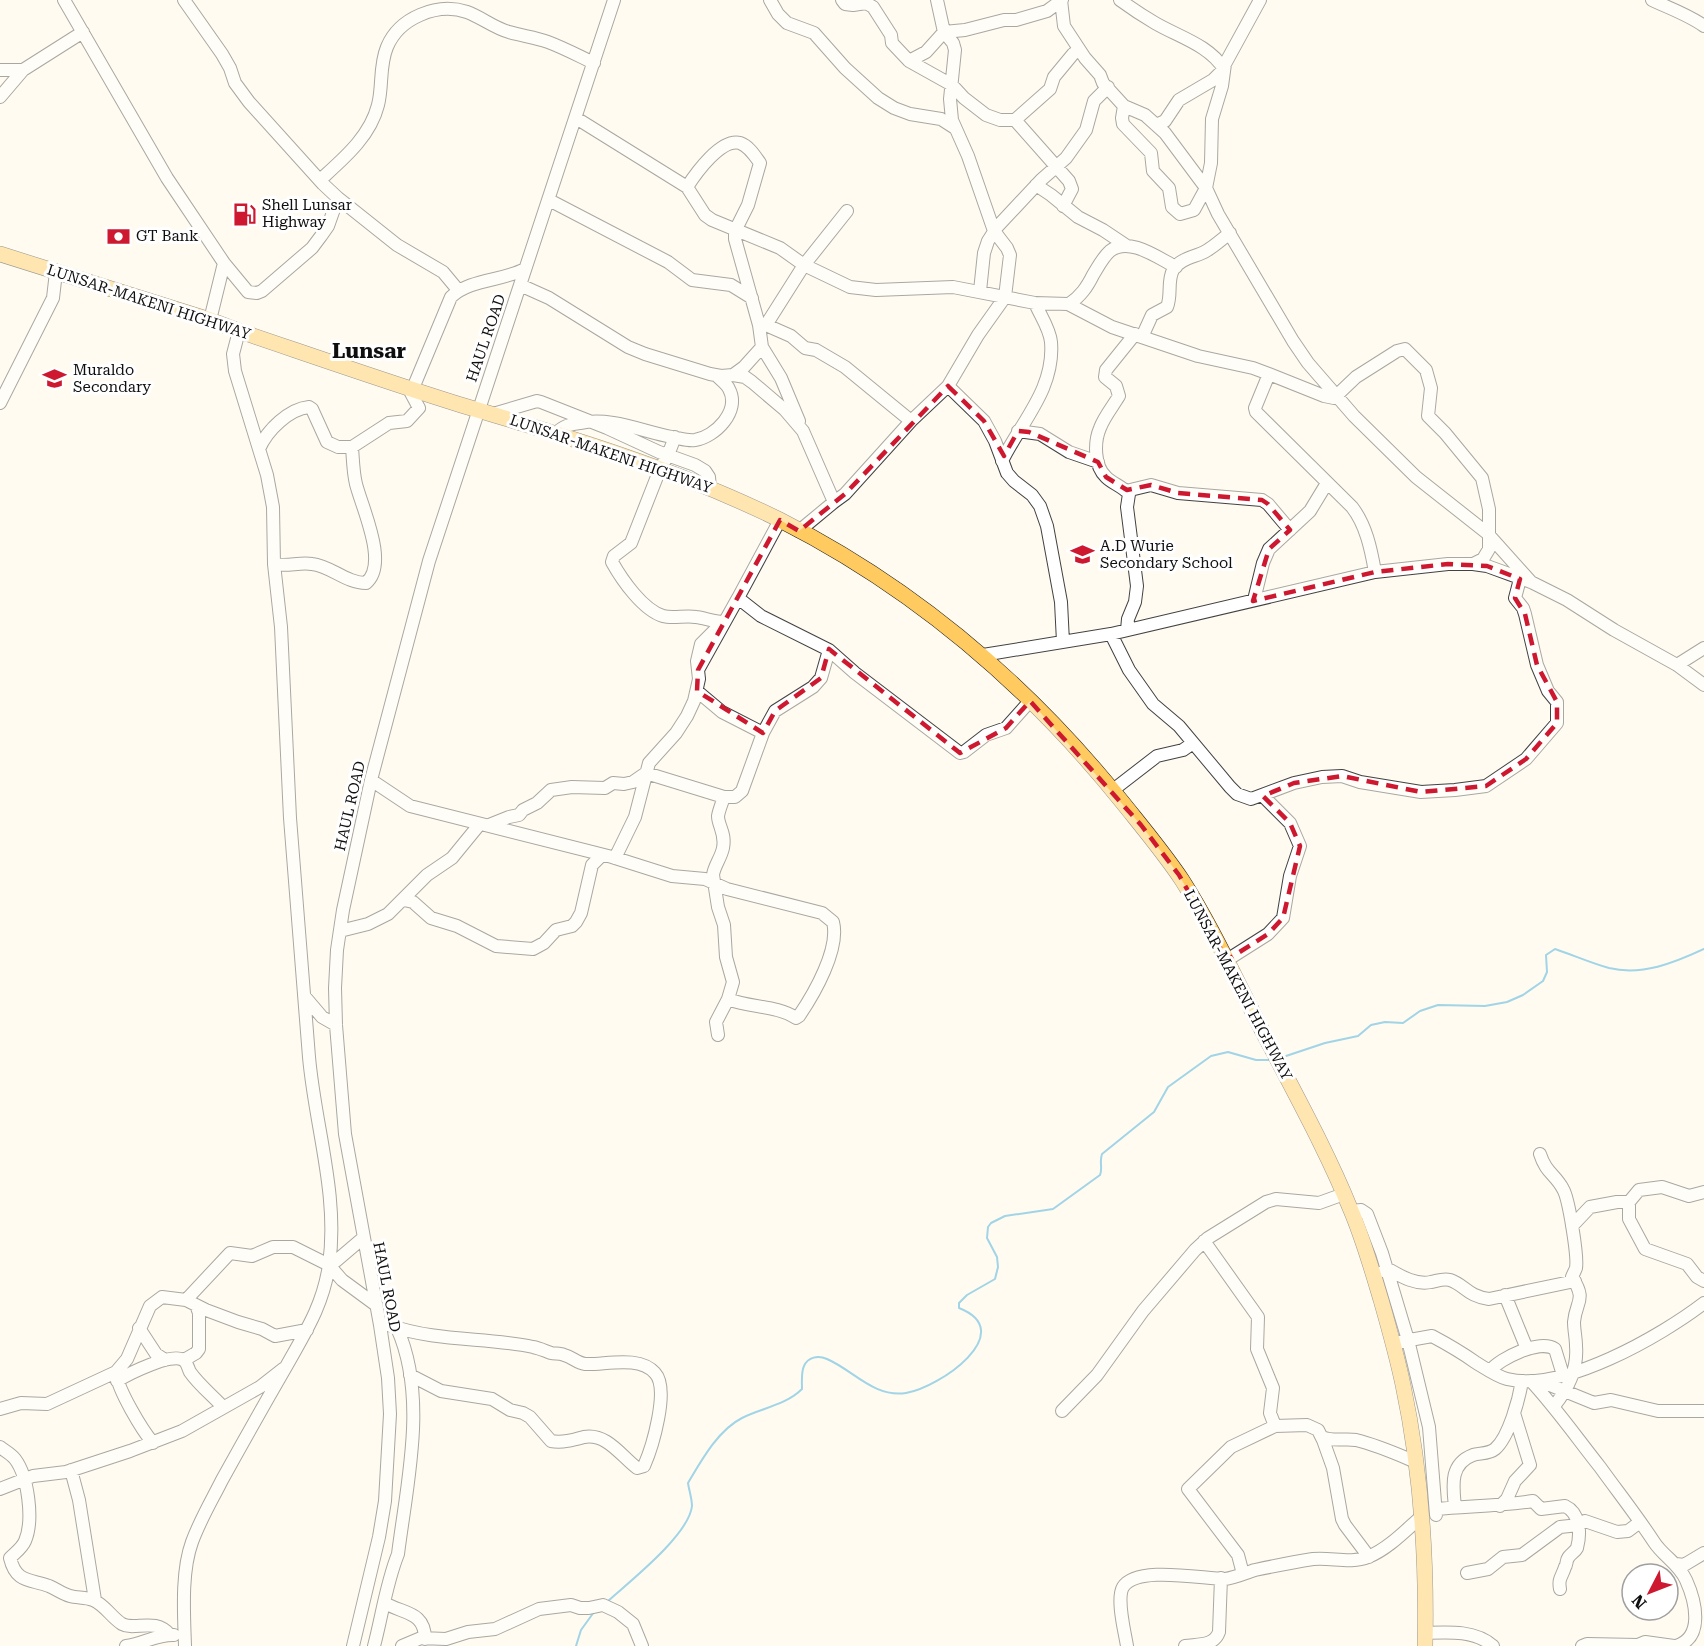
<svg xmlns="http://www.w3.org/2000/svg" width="1704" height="1646" viewBox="0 0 1704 1646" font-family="'Roboto Serif',serif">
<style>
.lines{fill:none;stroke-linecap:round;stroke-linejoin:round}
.stream{stroke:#2fa4da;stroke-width:2}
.minor-casing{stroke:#424242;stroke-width:14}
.major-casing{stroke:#202020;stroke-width:16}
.minor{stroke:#fff;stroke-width:12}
.major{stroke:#ffcb60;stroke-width:15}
.marked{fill:none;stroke:#cd1830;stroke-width:4.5;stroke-dasharray:12 8;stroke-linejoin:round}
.labels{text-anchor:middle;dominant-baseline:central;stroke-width:6;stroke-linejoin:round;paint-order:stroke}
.poi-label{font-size:15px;fill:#0f0f0f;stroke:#fff;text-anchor:start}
.street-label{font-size:15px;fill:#0f0f0f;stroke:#fff}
.district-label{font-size:21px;font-weight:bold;fill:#0f0f0f;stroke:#fff}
</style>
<rect width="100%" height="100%" fill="#fffbf0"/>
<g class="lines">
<path class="stream" d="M1283,1057l42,-14 33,-7 13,-11 14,-3 18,1 17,-12 18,-6 47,1 22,-4 16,-7 20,-14 4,-9 -1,-17 9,-6c18,6 36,14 54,19 33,8 65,-5 95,-19
M608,1601c21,-19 81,-66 84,-95 0,-7 -3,-16 -4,-23 13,-22 30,-53 54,-65 20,-10 44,-13 60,-29 0,-6 -1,-17 2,-23 4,-9 14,-11 23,-7 26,11 47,39 79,34 33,-5 114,-61 53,-85v-5l8,-8 28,-16 3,-12 -1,-10 -10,-19 1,-11 3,-4 14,-7 48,-7 47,-34c3,-7 -1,-13 2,-21l52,-42 14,-25 43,-31 17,-4 28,8h16
M576,1646l5,-16 13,-18"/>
<defs>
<path id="minor" d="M64,0l103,178 57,85 24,29 9,1 5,-2 50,-43 9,-12 7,-10 10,-28
M184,0l38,54 8,14 5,15 14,19 74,82 15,14 59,47 46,27 15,18
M770,0l8,14 9,9 27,10 31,35 33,30 16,10 16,6 31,5 14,9
M842,0l3,4 8,1 13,-2 7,4 18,28 1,8 17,18 17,-9 18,-20 -7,-32
M1061,0l3,26 21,32 15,17 3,8 21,23 21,9 20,18 41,55 -12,22 -14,4 -8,-7 -3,-19 -16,-17 -2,-18 -28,-29 -1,-6 2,-12
M1120,0c11,8 23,16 35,23 24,14 54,22 69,46l-11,11 -34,20 -14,21 -9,4
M1260,0l-35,64 -3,22 -10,33 -1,44 -5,25 12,26 75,127 15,22 46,53 62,61 71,56 44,49
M1652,0c17,8 37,15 52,26
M944,32l21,-2 39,-10h12l31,-9 15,-11
M909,61l43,24 12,13 22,17 14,5h15
M0,70h23
M0,97l23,-27 60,-38
M576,118l111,69 18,28 7,5 68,28 24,17 46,22 26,3 77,-3 82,16 33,1 44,23 86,29 55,12 16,6 -14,34 1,4 96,95c14,18 19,42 23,65
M320,180c23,-21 50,-43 58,-75 5,-19 1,-39 9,-58 12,-29 50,-45 80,-35 14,5 27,16 42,20 13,4 26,5 39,10 16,6 31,14 46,21
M1036,185l15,10 27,22 25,13 24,16
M687,187c9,-14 34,-49 53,-44 9,3 15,13 20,20l-12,42 -13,26v8l24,86 3,22 19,31 18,43
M549,200l119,62 24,18 39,5 21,13
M1063,206l9,-17 -3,-8 -54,-61 35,-31 4,-12 19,-23 6,-4
M520,285l29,13 79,49 17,7 65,20 11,2 12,-1 12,2 7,5 33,28 18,21 31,71 -35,29
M980,291l4,-38 4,-12 9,-14 44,-47 25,-22 20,-28 8,-29 14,-14
M1069,304c12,-8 18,-17 24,-29 5,-8 10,-18 17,-24 19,-15 48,7 66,16
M210,320l14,-57
M759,325h7l25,11 14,12 11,2 29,17 66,54
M766,325l38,-60 43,-54
M1142,337l10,-22 15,-8c5,-12 0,-26 6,-37 7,-12 23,-13 33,-19 9,-5 16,-12 24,-18
M1269,374l55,22 10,2 22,-21 41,-26 8,-2 21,21 5,18 -3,28 17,17 37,45 7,31v40l-6,10 -10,5
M733,375l11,-8 18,-20
M948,386l36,35 11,20 12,32 7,8 18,14 8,11 7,20 14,76 2,40
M0,403l53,-105 3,-26
M493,414l44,-13 4,1 66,26 52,24 36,13 10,6 4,6 1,11
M1018,431l22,3 29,18 29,10
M555,434c8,-8 15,-10 25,-11 32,-6 61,8 92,14 7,1 15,4 23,3 20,-3 46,-29 34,-51 -2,-5 -8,-9 -12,-13
M675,437l-7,18 -8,14 -29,74 -17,13 -2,6c10,18 31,48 51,54 10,3 22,-1 33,1 9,1 17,5 27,5
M259,449c8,-19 30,-40 50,-42l3,2 15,33 11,5h14l37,-24 18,-2 12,-13 -8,-15 40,-96c19,-18 51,-16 74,-28
M1002,461c19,-39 53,-72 49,-119 -1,-13 -11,-27 -16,-39
M1126,491l25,-6 27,8 84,7 6,4 22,26
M834,502l11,-8 66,-73 37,-35 30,-51 27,-38 5,-42 -3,-7 -13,-17 -26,-75 -16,-36 -2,-21 5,-49 -2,-7 -9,-11
M780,520l-42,78 23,18 68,34 26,23 105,80 4,-1 22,-17 20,-7 24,-27
M274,564c13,3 25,-2 38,0 19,2 34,19 54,19 23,-19 -4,-75 -10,-99 -3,-12 -3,-25 -4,-37
M1254,600l9,-37 6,-14 41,-38 17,-28
M1127,630l1,-11 7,-17 2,-16 -10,-79 2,-13c-7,-8 -16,-10 -23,-17 -12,-11 -12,-35 -6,-49 4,-11 13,-22 19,-32l-3,-10 -11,-9 1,-7 29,-36
M1111,634l18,36 24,34 26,22 51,61 7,7 14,5 43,-16 28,-6 20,-1 18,6 61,10 34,-2 31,-4 40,-27 31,-36v-21l-9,-11 -11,-26 -12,-51 -2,-6 -8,-10 5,-19
M983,655l128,-21 264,-62 73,-8h25l14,2 44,16 36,18 47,30 63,35 27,20
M1677,665l27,-17
M699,668l39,-70
M697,691l25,21 41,21 12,-22 38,-24 8,-9 8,-28
M371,780l39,26 202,51 60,19 33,3 22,10 95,24 11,9c7,27 -19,72 -34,94l-3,2c-20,-13 -46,-10 -68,-19
M1113,790l44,-34 26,-6 10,-7
M489,825l20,-8 10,-2 4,-5 14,-7 14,-13 21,-3 33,1 8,-5 11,1 9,-2 13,-9 78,24h11l7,-6 21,-58
M615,858l20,-41 14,-54 27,-30 11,-17 7,-15 5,-22 -2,-18 4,-17 22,-22
M404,900l9,2 18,16 26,8 39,20 37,3 11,-6 12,-13 16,-4 4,-4 5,-9 11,-48 10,-10
M340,931l28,-7 20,-10 39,-39 25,-17 27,-33
M1227,960l41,-26 15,-16 7,-42 10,-30 -10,-23 -27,-27
M305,997l17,20 14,8
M718,1035l-2,-13 12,-23 5,-17 -7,-25 -2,-32 -6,-18 -5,-32c1,-9 8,-17 10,-27 3,-15 -5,-22 -5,-32 1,-6 4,-13 6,-19
M1540,1154c6,19 15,20 23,35 6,10 15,68 13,79 -1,3 -3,6 -4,9 15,24 4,23 2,45 0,8 2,16 2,24 2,23 -8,43 -22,60
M1629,1202v17l16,30 42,15 10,13 7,4
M1352,1211l9,-1 6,4 15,39 26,87 21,87 7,88
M1572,1226l18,-19 27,-5h12l10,-12 23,-3 27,9 15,-4
M1204,1241l54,76 -1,32 16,39 -3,25 5,13
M329,1265l7,-4 27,-23
M1383,1271l7,-1c12,7 26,15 41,12 6,-1 12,-4 19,-2 15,5 17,16 39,19l86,-18
M1505,1295l22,54
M186,1300l20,10 32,12 24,7 13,7 32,-6
M380,1325h9c47,17 97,12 144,22 6,1 12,4 18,6 4,1 9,0 13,2 8,2 13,8 21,9 20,1 54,-9 70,9 15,16 -3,75 -11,93l-7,2c-16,-12 -30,-35 -53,-31 -11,3 -22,6 -33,4l-21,-24 -7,-4 -13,-3 -18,-11 -51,-8 -31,-16
M139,1328l17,26 9,6
M1393,1343l39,-7c15,8 29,16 43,26 10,6 21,14 32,17 55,14 154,-43 197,-76
M184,1360l12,-7 3,-4v-36l-3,-8
M1490,1371c10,-13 50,-32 65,-22l8,26
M116,1373c2,17 26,57 37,70
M117,1381c11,-7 55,-29 66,-21 4,2 5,8 7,12 9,13 23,24 33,35
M1531,1381c25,27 46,57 69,86 18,25 37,49 54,75 9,14 25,22 32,38 10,22 18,58 -10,66
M1540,1381l54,22 17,-3 47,11h46
M0,1409l21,-6 26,1 69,-32 11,-13 23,-53 12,-9 24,3 44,-47 22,3 21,-9h20l36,18 13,15 34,25
M1062,1411l35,-36 46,-64 52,-61 13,-12 58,-36 10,-3 43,4 25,-9
M1322,1437c11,5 23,1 34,3 21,5 41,14 60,22
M0,1447c5,4 11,7 15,12 13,17 19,61 10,82 -3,7 -9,11 -15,17 6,25 20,21 39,28 7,3 14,8 21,10 7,2 16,1 23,4 12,5 18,17 29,24 13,7 33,-7 48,11
M71,1470l8,30 16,100
M0,1489l33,-13 33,-4 64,-21 52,-20 78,-44 23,-18
M1500,1506l7,-7 8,-18 15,-16 -16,-52
M1455,1507c-2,-20 -6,-43 18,-52 6,-2 16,-1 22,-6 14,-12 24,-50 27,-68
M1436,1509c32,-3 64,-3 97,-8l8,8 24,-3c15,7 16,27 12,42 -2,4 -7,6 -9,10 -2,3 -1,7 -3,9 -3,10 -7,11 -5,22
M1676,1564l8,1 20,-12
M1467,1573l21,-4 15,-12 19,-2 38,-28 19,-2 6,-4 32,11 11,-1 12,-9
M1243,1574l-5,-19 -50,-66 43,-42 44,-21 32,-1 11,5 5,10 10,28 9,51 3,6 24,32
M385,1603c18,11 40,8 40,36
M1425,1633c23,-1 50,-3 68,13
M126,1646c16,-2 32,-12 48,-11
M185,1646c-1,-32 -4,-74 7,-104 8,-22 20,-42 30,-62 21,-38 43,-77 65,-115 19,-34 36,-60 42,-100 10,-70 -14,-139 -20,-208l-19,-239 -9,-191 -7,-63 -1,-57 -6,-32 -32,-104 -2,-17 6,-23
M353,1646l26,-109 6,-36 5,-87 -2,-36 -8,-53 -35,-191 -9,-109 -1,-37 2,-38 6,-40 28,-130 58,-219 185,-561
M374,1646c8,-30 12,-62 24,-92 9,-72 30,-157 -1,-226
M402,1646l19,-8 25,1 22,-7 27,-3 44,-20 32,-4 9,3h9l14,-3 15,7 15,12 9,22
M1127,1646c-2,-13 -11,-47 -4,-59 14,-22 80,-8 102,-8 10,-1 20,-6 30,-9 19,-4 39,-8 58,-11 18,-2 38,5 55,-2 20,-8 38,-27 54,-41
M1185,1646c14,-2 29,0 34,-14l2,-54
M1582,1646l5,-2 51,1 7,-3 29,4"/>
<path id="major" d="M0,254l210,66 29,11c74,25 148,51 222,74 108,32 218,65 319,115 134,68 249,166 343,283 20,25 41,50 59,77 35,55 60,114 91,171 27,52 55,103 77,157 13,30 22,62 31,92 8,28 16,56 22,85 18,85 24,174 22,261"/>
</defs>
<use href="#minor" class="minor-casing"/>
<use href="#major" class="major-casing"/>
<use href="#minor" class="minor"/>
<use href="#major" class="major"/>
</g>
<path d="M0 0H1704V1646H0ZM948,386l36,35 20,35 14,-25 11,1 69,30 8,15 21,13 24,-5 27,8 84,7 6,4 22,26 -21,19 -16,52 122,-29 73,-8 39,2 33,13 -5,19 10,16 12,51 20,37v21l-31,36 -40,27 -65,6 -79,-16 -48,7 -31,13 27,27 10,23 -17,72 -15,16 -41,26 -48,-85 -38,-50 -111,-124 -24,27 -46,25 -131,-104 -8,29 -46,33 -12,22 -66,-42 1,-21 82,-150 19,11 46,-37z" fill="#fffbf0" fill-opacity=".55" fill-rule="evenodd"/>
<path class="marked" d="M948,386l36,35 20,35 14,-25 11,1 69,30 8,15 21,13 24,-5 27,8 84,7 6,4 22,26 -21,19 -16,52 122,-29 73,-8 39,2 33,13 -5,19 10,16 12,51 20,37v21l-31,36 -40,27 -65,6 -79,-16 -48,7 -31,13 27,27 10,23 -17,72 -15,16 -41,26 -48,-85 -38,-50 -111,-124 -24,27 -46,25 -131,-104 -8,29 -46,33 -12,22 -66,-42 1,-21 82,-150 19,11 46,-37z"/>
<defs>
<symbol id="fuel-bare" viewBox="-9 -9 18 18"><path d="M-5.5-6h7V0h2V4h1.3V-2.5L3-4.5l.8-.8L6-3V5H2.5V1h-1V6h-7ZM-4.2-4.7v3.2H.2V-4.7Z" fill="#cd1830" stroke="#fff" stroke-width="2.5" paint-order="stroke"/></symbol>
<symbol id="bank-bare" viewBox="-9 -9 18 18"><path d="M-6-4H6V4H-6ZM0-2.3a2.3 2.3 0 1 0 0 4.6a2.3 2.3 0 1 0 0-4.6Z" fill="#cd1830" stroke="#fff" stroke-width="2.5" paint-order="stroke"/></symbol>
<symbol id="school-bare" viewBox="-9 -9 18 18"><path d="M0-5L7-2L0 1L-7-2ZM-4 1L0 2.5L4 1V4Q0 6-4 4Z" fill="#cd1830" stroke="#fff" stroke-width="2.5" paint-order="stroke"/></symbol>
</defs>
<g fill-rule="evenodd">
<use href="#fuel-bare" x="228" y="198" width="33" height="33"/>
<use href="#bank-bare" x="102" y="220" width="33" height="33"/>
<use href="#school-bare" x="38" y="362" width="33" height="33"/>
<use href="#school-bare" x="1066" y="538" width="33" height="33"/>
</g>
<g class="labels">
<g class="poi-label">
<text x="262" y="205">Shell Lunsar<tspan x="262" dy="17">Highway</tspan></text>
<text x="136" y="236">GT Bank</text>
<text x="73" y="370">Muraldo<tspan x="73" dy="17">Secondary</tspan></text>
<text x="1100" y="546">A.D Wurie<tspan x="1100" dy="17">Secondary School</tspan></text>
</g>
<g class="street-label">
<text transform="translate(149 302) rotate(18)">LUNSAR-MAKENI HIGHWAY</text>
<text transform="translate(486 338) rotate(-71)">HAUL ROAD</text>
<text transform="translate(611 454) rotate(19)">LUNSAR-MAKENI HIGHWAY</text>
<text transform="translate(350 806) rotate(-77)">HAUL ROAD</text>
<text transform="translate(1238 985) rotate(62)">LUNSAR-MAKENI HIGHWAY</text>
<text transform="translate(387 1287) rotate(79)">HAUL ROAD</text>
</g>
<g class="district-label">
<text x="369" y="351">Lunsar</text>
</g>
</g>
<g transform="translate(1650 1592) rotate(228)"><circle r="28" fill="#ffffff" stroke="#9f9f9f" stroke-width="1.5"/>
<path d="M0-4.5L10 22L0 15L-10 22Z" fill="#cd1830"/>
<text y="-9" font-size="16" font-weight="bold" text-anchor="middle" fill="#0f0f0f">N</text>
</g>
</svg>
